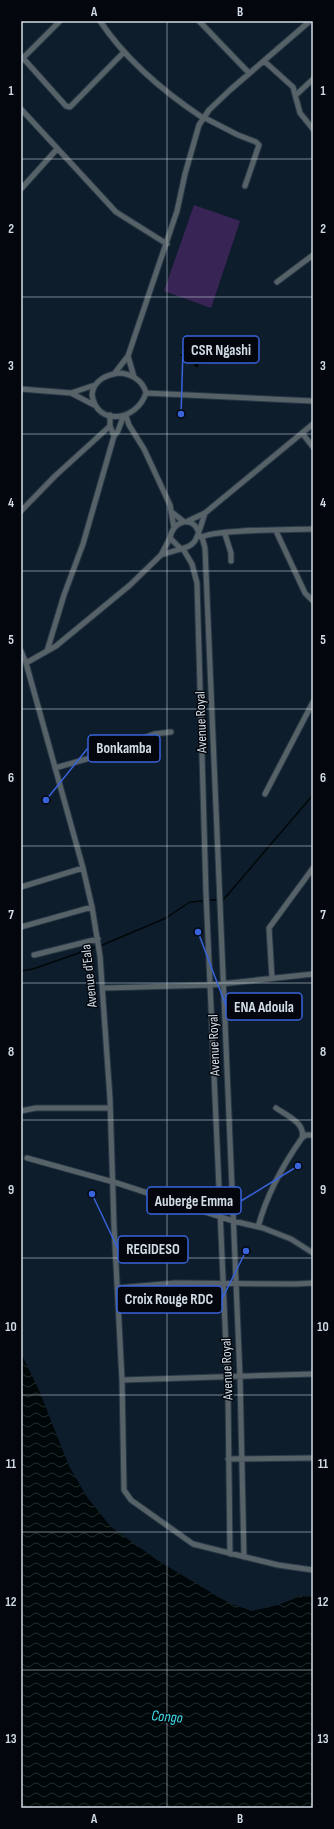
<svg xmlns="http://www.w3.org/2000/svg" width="334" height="1829" viewBox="0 0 334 1829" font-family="'Sofia Sans Condensed',sans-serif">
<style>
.grass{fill:#382555}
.water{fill:url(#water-waves)}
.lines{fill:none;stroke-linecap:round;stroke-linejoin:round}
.stream{stroke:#000708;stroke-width:1.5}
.minor-casing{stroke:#293846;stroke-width:7}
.minor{stroke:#566267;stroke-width:5}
.grid{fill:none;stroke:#d2dce6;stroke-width:1;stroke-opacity:0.55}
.labels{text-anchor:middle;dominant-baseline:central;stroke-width:3;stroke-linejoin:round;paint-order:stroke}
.street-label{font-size:14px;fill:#d2dce6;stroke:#03070d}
.water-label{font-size:15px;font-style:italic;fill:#40e1ec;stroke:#03070d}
.leader{fill:none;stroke:#3863da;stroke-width:1.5}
.callout-dot{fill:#3863da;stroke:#03070d;stroke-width:1.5}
.callout{fill:#03070d;stroke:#3863da;stroke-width:1.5}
.callout-label{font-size:15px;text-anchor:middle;font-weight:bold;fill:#d2dce6}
.neatline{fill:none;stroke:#d2dce6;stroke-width:1.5}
.grid-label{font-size:13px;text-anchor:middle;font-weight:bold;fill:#d2dce6}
</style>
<defs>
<pattern id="water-waves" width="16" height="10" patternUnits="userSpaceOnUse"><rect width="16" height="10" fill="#000708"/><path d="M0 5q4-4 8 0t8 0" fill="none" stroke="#242b2c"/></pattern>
</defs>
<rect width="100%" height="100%" fill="#0e1d2c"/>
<path class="grass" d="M194,205l46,16 -29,87 -47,-17z"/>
<path class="water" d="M190,340l5,3 -1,7 11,9 -8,9 -17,-13z
M21,1353l18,37 30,76 18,31 24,30 49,35 69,41 23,8 26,-6 23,-9 12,1v211h-292z"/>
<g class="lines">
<path class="stream" d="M100,946l66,-28 24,-16 34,-3 89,-104
M21,971l12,-2 63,-22"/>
<defs>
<path id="minor" d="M60,21l-37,37 43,48 4,1 3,-3 51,-52
M100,21c26,39 64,71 103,97
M199,21l50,52
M264,61l29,26 7,26 13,16
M296,95l17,-16
M21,109l95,103 51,32
M203,117l35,18 18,7 3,3 -14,41
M21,189l36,-40
M277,282l36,-27
M128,356l6,21
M118,373c12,0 25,7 28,20 -9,28 -49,34 -54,2 1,-14 14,-20 26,-22z
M114,374l14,-18 49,-145 8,-37 14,-49 10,-15 21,-20 80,-69
M21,389l50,4 24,-8
M71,393l23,12
M146,393l167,8
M110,415v11l4,10
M126,416l3,9 15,24 26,56 4,23
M302,433l11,14
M21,511l34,-35 55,-50
M173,513l10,8
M188,521l17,-8 108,-89
M276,531l29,62 8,8
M225,534l6,19v8
M198,536l4,1 3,11 35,829 4,180
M202,537c13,-8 91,-7 111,-8
M180,548l-10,-10c2,-17 24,-24 29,-4
M183,549l9,15 5,19 9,310 22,499 2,162
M161,555c36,-12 32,-3 44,-42
M21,651l5,12 57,205 9,39 8,49 10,143 4,127 8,154 2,110 7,10 62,44 85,21 35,5
M47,651l17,-56 19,-51 31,-108 4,-5 5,-14
M26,663l30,-17 74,-61 31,-30 9,-17
M55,768l35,-10 64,-24 17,-2
M265,794l48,-92
M21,887l62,-19
M21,927l71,-20
M34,955l64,-16
M272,978l-3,-50 44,-60
M104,988l107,-3 102,-11
M276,1108c10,7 30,15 26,30
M21,1111l15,-3h74
M27,1158l90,25 116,38 30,7 28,11 22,14
M258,1227c9,-33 24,-61 44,-89l4,-3h7
M117,1288l58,-5 121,1 17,-1
M122,1380l191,-6
M228,1459l85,-1"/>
</defs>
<use href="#minor" class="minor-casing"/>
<use href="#minor" class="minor"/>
</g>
<path class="grid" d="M167,21v1787M21,159h292M21,297h292M21,434h292M21,571h292M21,709h292M21,846h292M21,983h292M21,1120h292M21,1258h292M21,1395h292M21,1532h292M21,1670h292"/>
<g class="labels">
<g class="street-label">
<text transform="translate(201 722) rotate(-92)">Avenue Royal</text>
<text transform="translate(89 976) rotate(-96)">Avenue d'Eala</text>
<text transform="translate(214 1045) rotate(-92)">Avenue Royal</text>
<text transform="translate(227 1369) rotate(-92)">Avenue Royal</text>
</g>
<g class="water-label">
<text transform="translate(167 1717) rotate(5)">Congo</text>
</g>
</g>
<path class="leader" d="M181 414L183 350M46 800L88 748M198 932L226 1006M298 1166L241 1201M92 1194L118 1249M246 1251L222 1299"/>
<g class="callout-dot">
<circle cx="181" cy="414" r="4"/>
<circle cx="46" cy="800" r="4"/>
<circle cx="198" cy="932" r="4"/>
<circle cx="298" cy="1166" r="4"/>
<circle cx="92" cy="1194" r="4"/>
<circle cx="246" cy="1251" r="4"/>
</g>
<g class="callout">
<rect x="183" y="336" width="76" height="27" rx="4"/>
<rect x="88" y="735" width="72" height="27" rx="4"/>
<rect x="226" y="993" width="76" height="27" rx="4"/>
<rect x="147" y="1187" width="94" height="27" rx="4"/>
<rect x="118" y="1236" width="70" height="27" rx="4"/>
<rect x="117" y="1286" width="105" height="27" rx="4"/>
</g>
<g class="callout-label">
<text x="221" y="355">CSR Ngashi</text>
<text x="124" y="753">Bonkamba</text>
<text x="264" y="1012">ENA Adoula</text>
<text x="194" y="1206">Auberge Emma</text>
<text x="153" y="1254">REGIDESO</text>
<text x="169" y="1304">Croix Rouge RDC</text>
</g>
<rect width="334" height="1829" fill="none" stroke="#03070d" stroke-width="44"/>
<rect x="22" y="22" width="290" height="1785" class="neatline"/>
<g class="grid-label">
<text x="94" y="16">A</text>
<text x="240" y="16">B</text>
<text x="11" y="95">1</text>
<text x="323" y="95">1</text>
<text x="11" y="233">2</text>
<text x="323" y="233">2</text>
<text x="11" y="370">3</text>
<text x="323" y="370">3</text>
<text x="11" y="507">4</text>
<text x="323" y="507">4</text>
<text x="11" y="644">5</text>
<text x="323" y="644">5</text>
<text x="11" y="782">6</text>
<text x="323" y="782">6</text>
<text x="11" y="919">7</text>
<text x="323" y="919">7</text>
<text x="11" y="1056">8</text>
<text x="323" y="1056">8</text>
<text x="11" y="1194">9</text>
<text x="323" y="1194">9</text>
<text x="11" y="1331">10</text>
<text x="323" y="1331">10</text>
<text x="11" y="1468">11</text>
<text x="323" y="1468">11</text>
<text x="11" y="1606">12</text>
<text x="323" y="1606">12</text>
<text x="11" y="1743">13</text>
<text x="323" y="1743">13</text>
<text x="94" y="1823">A</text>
<text x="240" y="1823">B</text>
</g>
</svg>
